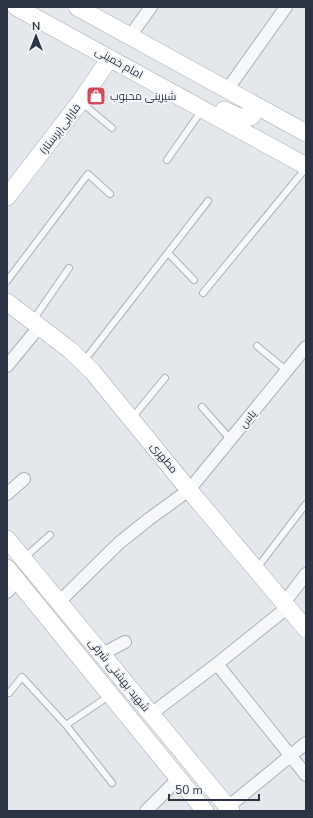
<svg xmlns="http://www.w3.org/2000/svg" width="313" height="818" viewBox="0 0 313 818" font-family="'Nunito Sans',Cairo,sans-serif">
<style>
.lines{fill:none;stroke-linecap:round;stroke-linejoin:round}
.lane-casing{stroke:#a9aeb7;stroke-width:8}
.street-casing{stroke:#a9aeb7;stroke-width:14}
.secondary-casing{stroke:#a9aeb7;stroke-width:18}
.lane{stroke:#f7f8fa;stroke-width:6}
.street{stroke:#f7f8fa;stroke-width:12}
.secondary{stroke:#fff;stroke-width:17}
.labels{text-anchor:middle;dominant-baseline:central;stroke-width:4;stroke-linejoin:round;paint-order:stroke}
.street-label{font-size:11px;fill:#2b3445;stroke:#f4f6f9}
.poi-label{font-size:11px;fill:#2b3445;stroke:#f4f6f9;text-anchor:start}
</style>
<rect width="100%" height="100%" fill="#e4e7ec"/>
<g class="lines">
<defs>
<path id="lane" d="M81,102l31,26
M167,160l35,-50
M168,253l26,27
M7,281l81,-107 22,20
M203,293l103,-125
M33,320l36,-52
M257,346l30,25
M84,361l124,-160
M202,407l29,33
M132,418l33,-40
M24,558l26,-23
M257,568l49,-64
M7,692l2,1 13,-16 44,48 46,58
M66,725l43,-29"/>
<path id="street" d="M130,36l21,-29
M227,90l59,-83
M7,366l32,-39
M7,494l17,-15
M7,592l10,-11
M59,602l60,-59 30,-24 40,-29 117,-143
M284,603l22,-29
M102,654l23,-12
M217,664l89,111
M151,714l66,-50 71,-57
M228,807l78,-64
M146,811l32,-32"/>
<path id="secondary" d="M16,7l290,159
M77,7l229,126
M224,110l20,9 8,-3 -2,-13
M7,197l73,-95 30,-44
M7,302l63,48 22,21 97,119 117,139
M7,539l224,272
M7,568l198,243"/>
</defs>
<use href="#lane" class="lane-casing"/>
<use href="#street" class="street-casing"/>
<use href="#secondary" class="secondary-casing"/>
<use href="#lane" class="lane"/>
<use href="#street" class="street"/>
<use href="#secondary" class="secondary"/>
</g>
<defs>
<symbol id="shop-square" viewBox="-11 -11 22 22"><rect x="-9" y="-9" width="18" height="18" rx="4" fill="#d1495b" stroke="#f4f6f9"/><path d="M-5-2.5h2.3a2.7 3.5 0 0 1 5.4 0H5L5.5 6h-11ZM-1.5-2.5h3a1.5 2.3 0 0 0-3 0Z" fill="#fff"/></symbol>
</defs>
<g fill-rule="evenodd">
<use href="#shop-square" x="85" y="85" width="22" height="22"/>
</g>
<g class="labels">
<g class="street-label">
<text transform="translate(119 63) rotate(29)">امام خمینی</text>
<text transform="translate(60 129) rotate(-53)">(پرستار)فارابی</text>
<text transform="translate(248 419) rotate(-51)">یاس</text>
<text transform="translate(164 458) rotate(51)">مطهری</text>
<text transform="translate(119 675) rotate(51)">شهید بهشتی شرقی</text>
</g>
<g class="poi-label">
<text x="110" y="96">شیرینی محبوب</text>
</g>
</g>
<rect width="313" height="818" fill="none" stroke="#2b3445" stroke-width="16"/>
<g transform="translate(36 36)" stroke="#f4f6f9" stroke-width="3" paint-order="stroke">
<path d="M0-3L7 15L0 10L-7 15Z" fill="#2b3445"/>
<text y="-6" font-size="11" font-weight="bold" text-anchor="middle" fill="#2b3445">N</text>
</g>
<path d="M169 794v6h90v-6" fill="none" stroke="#2b3445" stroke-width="2"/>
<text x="175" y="794" font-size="12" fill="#2b3445" stroke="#f4f6f9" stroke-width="3" paint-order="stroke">50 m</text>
</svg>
